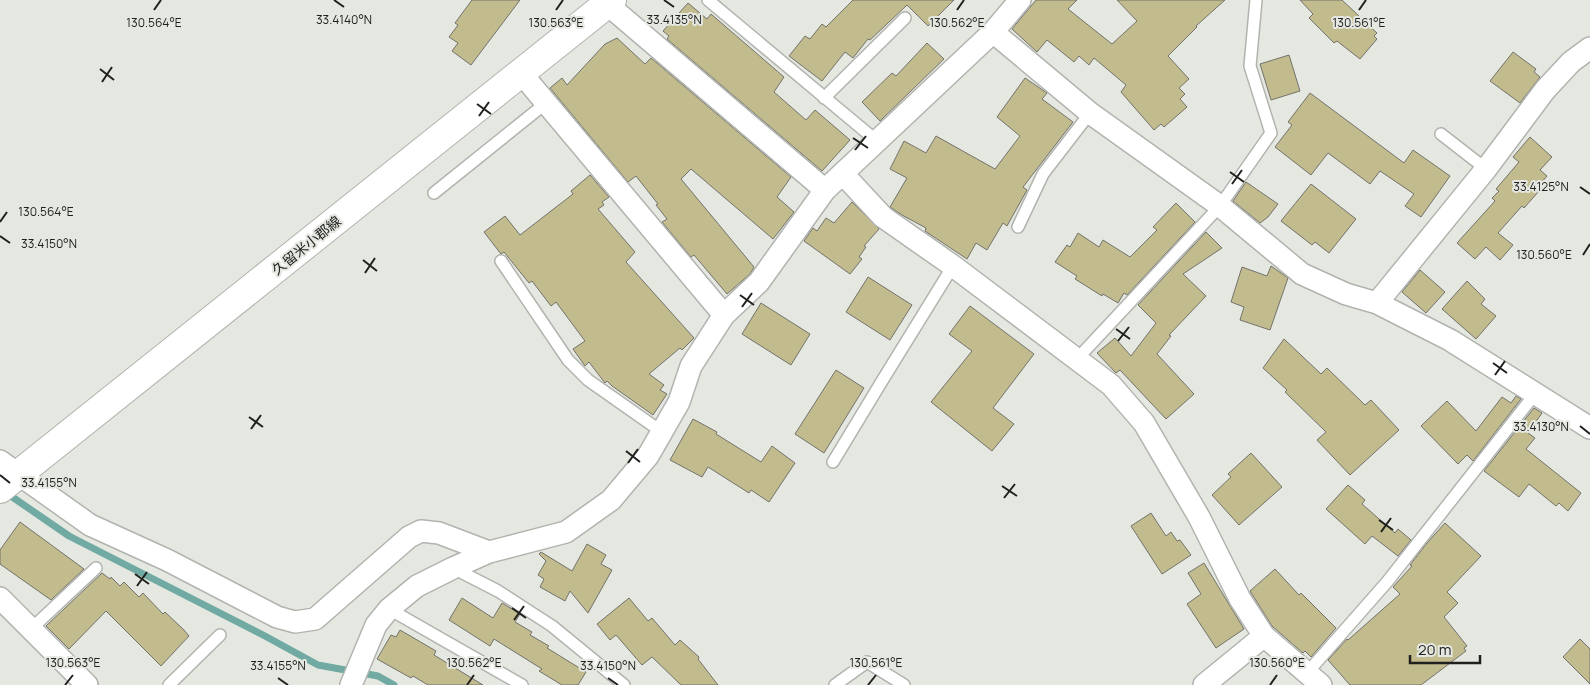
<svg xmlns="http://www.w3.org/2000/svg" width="1590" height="685" viewBox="0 0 1590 685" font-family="Manrope,'Noto Sans JP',sans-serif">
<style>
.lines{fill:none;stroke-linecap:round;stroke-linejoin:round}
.stream{stroke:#70aaa2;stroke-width:7}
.building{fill:#c2bb8d;stroke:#73726c}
.service-casing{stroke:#b1b4ae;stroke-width:14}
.minor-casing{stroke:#b1b4ae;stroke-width:24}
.primary-casing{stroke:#b1b4ae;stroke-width:30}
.service{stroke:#fff;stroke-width:11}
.minor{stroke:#fff;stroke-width:21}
.primary{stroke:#fff;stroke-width:28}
.ticks{fill:none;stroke:#20211e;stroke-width:2}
.labels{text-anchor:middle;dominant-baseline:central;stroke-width:4;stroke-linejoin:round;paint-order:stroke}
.street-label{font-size:14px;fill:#20211e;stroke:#e5e8e1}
.ticks-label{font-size:12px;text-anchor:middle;fill:#20211e;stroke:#e5e8e1;stroke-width:4;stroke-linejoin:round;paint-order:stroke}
</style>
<rect width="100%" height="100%" fill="#e5e8e1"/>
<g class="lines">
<path class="stream" d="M5,492l64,44 196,100 53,29 60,11 16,9"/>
</g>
<path class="building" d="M472,0h48l-49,65 -19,-14 6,-8 -9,-6 9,-12 -3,-2z
M853,0h101l-26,26 -21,-21 -37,35 -2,-1 -15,19 -8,-6 -23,29 -33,-25 16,-20 5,3 12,-15 4,3z
M1036,0h41l-9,9 44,35 25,-23 -20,-21h108l-29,26 1,1 -29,29 21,23 -10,9 6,6 -5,5 7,8 -23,20 -3,-3 -7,6 -33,-38 5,-7 -32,-27 -5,7 -10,-9 -5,6 -27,-22 -10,12 -25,-23z
M1300,0h42l35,33 -3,3 3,3 -17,20 -23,-18 -3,2 -25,-25 4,-4z
M688,3l19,16 4,-5 73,63 -10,15 32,28 9,-10 35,30 -28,31 -155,-132 2,-3 -6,-5z
M617,38l28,26 6,-6 140,119 -14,20 17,15 -21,27 -82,-70 -10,10 73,88 -4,7 -23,20 -33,-39 -3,2 -29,-35 5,-3 -11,-14 2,-1 -22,-28 -8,6 -78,-94 12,-10 5,7 38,-41z
M927,43l17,16 -64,62 -18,-19 30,-29 4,3z
M1513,52l23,17 -2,3 6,5 -20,26 -30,-22z
M1289,55l11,36 -29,9 -11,-36z
M1025,78l22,15 -5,6 31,23 -50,65 4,3 -20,36 -4,-3 -16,27 -11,-7 -9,16 -42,-28 1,-3 -24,-13 -12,-8 17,-29 -17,-9 14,-28 22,12 10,-17 59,33 25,-33 -23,-19z
M1310,93l94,70 9,-13 37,26 -29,41 -16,-11 9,-12 -34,-23 -10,13 -42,-31 -17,22 -36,-28 17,-22 -4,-3z
M1530,137l22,20 -12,13 7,6 -11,13 3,2 -15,17 -2,-2 -24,27 15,12 -13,15 -14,-13 -11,12 -18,-16 38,-42 -3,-3 7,-7 -3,-2 23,-27 -6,-5z
M590,175l19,22 -7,5 2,3 -6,4 37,43 -9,10 68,76 -12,12 -2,-2 -31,26 15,11 -4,5 7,4 -14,21 -41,-29 -5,-5 -2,2 -16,-21 -4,4 -12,-17 12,-8 -29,-39 -5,4 -19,-25 -3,2 -25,-31 -3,2 -17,-22 21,-16 15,19 53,-41 -2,-3z
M1246,182l32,22 -10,13 -8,6 -27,-22z
M1311,184l45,35 -27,34 -14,-11 -3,3 -31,-24z
M852,202l27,27 -15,17 2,1 -7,10 3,2 -12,15 -46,-33 9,-13 4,3 9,-13 8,5z
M1176,203l19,19 -68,73 -3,-2 -6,10 -15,-9 -1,2 -27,-17 2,-3 -22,-14 12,-17 3,2 8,-14 21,14 4,-7 27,17 27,-27 -4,-3z
M1206,232l16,16 -39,26 23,22 -37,39 2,1 -14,18 37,40 -28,25 -46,-49 -4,3 -19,-20 18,-15 16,18 25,-33 -18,-18z
M1271,266l17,12 -18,52 -30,-10 4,-13 -13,-5 11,-35 25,9z
M1420,270l25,22 -19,21 -24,-21z
M868,277l44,28 -22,35 -44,-28z
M1467,281l18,18 -4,5 15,12 -20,23 -34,-30z
M761,303l49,31 -19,31 -49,-31z
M970,306l64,48 -41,54 21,16 -22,27 -61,-49 41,-51 -23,-17z
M1284,339l37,35 6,-6 38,37 6,-5 28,30 -49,45 -33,-35 9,-8 -41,-40 2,-2 -24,-22z
M836,370l28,18 -40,65 -29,-19z
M1516,396l5,3 -48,62 -6,-6 -9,9 -37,-38 26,-25 29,30 26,-34 9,6z
M1534,408l8,5 -14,20 7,5 -9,11 55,44 -13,18 -9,-8 -3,3 -27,-22 -10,13 -35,-26z
M693,419l24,13 -1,2 45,28 11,-16 23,17 -26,39 -18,-12 -2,3 -41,-26 -6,10 -32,-17z
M1251,453l31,34 -43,38 -27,-30 19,-18 -3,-3z
M1348,485l17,15 -3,4 33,29 3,-4 13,11 -13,16 -26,-20 -7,8 -39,-35z
M1151,513l15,23 5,-4 6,9 3,-1 11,15 -29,19 -31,-48z
M20,522l64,47 -33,31 -51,-36v-14z
M1445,523l36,33 -34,36 11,11 -14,14 23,29 -3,2 2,3 -45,34h-71l-22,-25 19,-21 1,1 52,-46 -7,-7 19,-21 -2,-1 17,-22z
M587,544l19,11 -5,9 11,6 -24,43 -18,-22 -5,10 -25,-14 4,-8 -6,-4 8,-14 -7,-7 2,-2 31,19z
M1204,563l40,66 -28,19 -29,-44 14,-10 -13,-21z
M1275,569l24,26 2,-2 35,35 -25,29 -6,-6 -2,2 -31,-27 -22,-35z
M102,573l8,6 1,-2 9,9 4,-4 15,15 4,-4 20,21 2,-2 19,18 5,6 -28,30 -55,-55 -37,38 -23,-23z
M462,598l31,20 9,-15 18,11 -5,8 17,10 -2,3 19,11 -2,2 39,24 -8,13h-16l-23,-14 3,-2 -48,-30 -4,7 -41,-26z
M629,598l19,23 4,-3 23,27 5,-5 19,17 -1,2 20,26h-37l-29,-28 -10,8 -26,-30 -6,5 -13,-16z
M400,630l36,21 -2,4 49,30h-55l-15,-9 -2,2 -34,-19 14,-24 5,2z
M1580,639l10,10v35l-27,-27z"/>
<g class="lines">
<defs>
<path id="service" d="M708,0l170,142
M824,98l81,-80
M1441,134l45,35
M434,193l112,-90
M1018,227l25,-53 47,-61
M501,261l67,99 20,20 74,52
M1077,359l143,-153 51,-73 -21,-67 6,-66
M833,462l49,-81 71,-115
M453,568l45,23 54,35 72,59
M389,609l133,76
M31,629l65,-61
M1307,673l80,-91 148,-188
M169,685l51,-50
M835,685l32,-23 37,23"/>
<path id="minor" d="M607,4l218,186
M993,32l97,81 130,93 82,68 44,20 31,9 73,37 140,88
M521,73l203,242
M843,174l40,43 70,49 158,119 33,38 55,94 41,82 24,37 57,49
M1377,303l109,-134 59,-79 26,-28 19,-14
M0,461l90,64 77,35 110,57 18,5 20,-3 94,-82 12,-6 18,2 50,19
M0,598l87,87
M351,685l25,-60 13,-16 28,-23 36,-18 36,-16 77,-20 45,-32 37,-44 31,-54 12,-36 33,-51 35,-33 66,-92 168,-158 27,-32
M1204,685l60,-49"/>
<path id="primary" d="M0,489l612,-489"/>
</defs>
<use href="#service" class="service-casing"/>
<use href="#minor" class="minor-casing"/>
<use href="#primary" class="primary-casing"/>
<use href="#service" class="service"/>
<use href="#minor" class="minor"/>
<use href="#primary" class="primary"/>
</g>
<path class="ticks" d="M334,0l10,7M664,0l10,7M154,10l7,-10M556,10l7,-10M957,10l7,-10M1359,10l7,-10M100,69l14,11M102,82l10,-15M477,104l14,10M479,116l10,-14M853,138l15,10M855,150l11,-14M1230,172l14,10M1232,184l10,-14M1580,187l10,7M0,222l7,-10M0,236l10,7M1583,255l7,-11M363,260l14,11M365,273l10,-15M740,295l14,10M742,307l10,-14M1116,329l14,10M1118,341l11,-14M1493,363l14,10M1495,375l10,-14M249,417l14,10M1580,426l10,8M251,429l10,-14M626,451l14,11M628,463l10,-14M0,475l10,8M1002,486l15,10M1004,498l11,-14M1379,520l14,10M1381,532l10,-14M135,574l14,10M137,586l10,-14M512,608l14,10M514,620l10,-14M278,678l10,7M608,678l10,7M65,685l8,-10M467,685l7,-10M868,685l8,-10M1270,685l7,-10"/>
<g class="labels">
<g class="street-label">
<text transform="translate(306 245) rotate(-39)">久留米小郡線</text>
</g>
</g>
<g class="ticks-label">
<text x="344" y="24">33.4140°N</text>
<text x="674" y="24">33.4135°N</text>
<text x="957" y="27">130.562°E</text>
<text x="1359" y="27">130.561°E</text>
<text x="154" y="27">130.564°E</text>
<text x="556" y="27">130.563°E</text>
<text x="1541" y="191">33.4125°N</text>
<text x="46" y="216">130.564°E</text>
<text x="49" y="248">33.4150°N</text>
<text x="1544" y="259">130.560°E</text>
<text x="1541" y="431">33.4130°N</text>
<text x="49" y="487">33.4155°N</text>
<text x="73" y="667">130.563°E</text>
<text x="474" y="667">130.562°E</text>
<text x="876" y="667">130.561°E</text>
<text x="1277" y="667">130.560°E</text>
<text x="278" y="670">33.4155°N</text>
<text x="608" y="670">33.4150°N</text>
</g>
<path d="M1410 655v8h70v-8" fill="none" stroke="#20211e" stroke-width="2.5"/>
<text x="1418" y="655" font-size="15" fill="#20211e" stroke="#e5e8e1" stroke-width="4" paint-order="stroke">20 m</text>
</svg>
